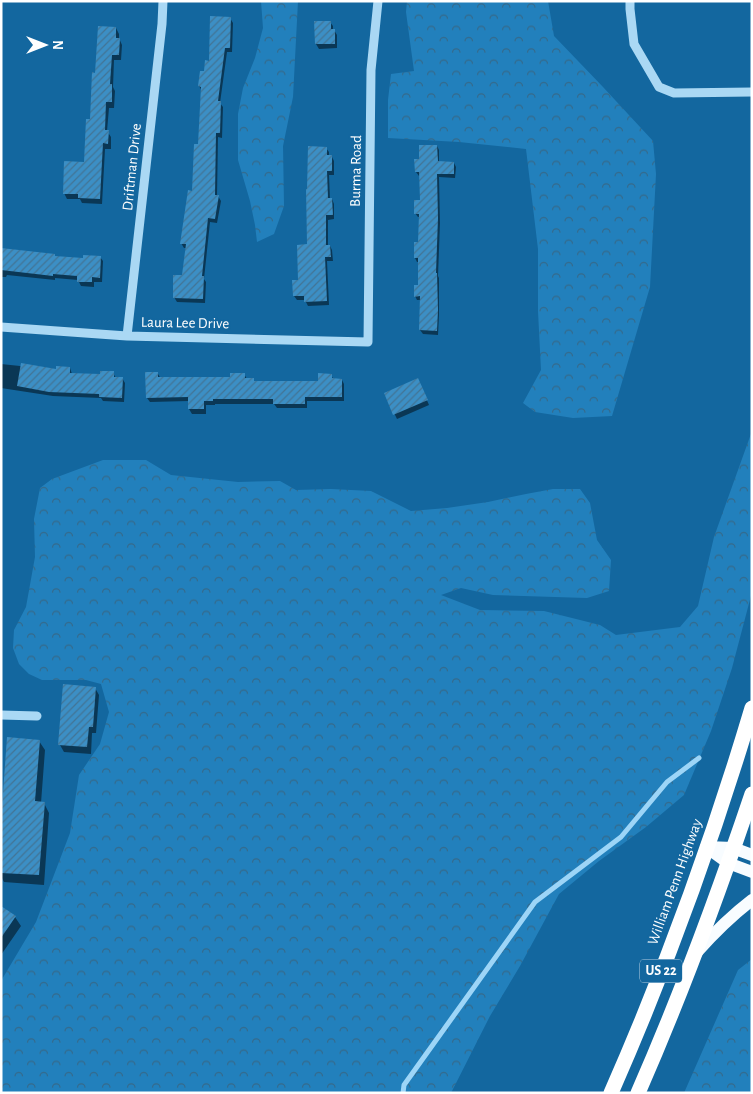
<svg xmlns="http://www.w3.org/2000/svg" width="753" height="1094" viewBox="0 0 753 1094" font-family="'Alegreya Sans',sans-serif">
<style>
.forest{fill:url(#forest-crowns)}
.shadow{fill:#0007}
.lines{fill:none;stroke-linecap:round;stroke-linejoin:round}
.stream{stroke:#9dd5f7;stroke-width:5}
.building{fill:url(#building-hatch)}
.minor{stroke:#aad8f4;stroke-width:9}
.major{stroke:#f8fcff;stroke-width:12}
.highway{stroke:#fff;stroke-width:15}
.labels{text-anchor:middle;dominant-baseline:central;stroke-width:4.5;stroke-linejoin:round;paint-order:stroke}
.shield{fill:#13679f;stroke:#b8d1e2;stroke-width:1}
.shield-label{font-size:14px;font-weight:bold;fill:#fff}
.street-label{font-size:15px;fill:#fff;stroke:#13679f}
</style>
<defs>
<pattern id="forest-crowns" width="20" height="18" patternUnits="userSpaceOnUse" patternTransform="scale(1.25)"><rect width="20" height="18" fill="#2280bc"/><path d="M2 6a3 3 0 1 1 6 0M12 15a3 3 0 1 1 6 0" fill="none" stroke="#35698a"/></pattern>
<pattern id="building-hatch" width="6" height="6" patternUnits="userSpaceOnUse" patternTransform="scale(1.25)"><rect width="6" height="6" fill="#3c8fc5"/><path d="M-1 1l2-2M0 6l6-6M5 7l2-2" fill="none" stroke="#427495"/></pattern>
</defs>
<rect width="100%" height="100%" fill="#13679f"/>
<path class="forest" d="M261,1h37l-5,96 -10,49 1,60 -10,28 -17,8 -2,-17 -5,-24 -12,-41v-46l5,-26 12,-30 8,-30z
M407,1h141l6,35 49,51 50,54 3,33 -6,113 -38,129 -39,2 -38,-6 -12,-9 18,-33 -3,-59v-62l-12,-100 -67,-7 -71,-4v-38l3,-26 23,-3 -8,-59z
M752,431v161l-20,76 -21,63 -27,64 -38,32 -47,34 -40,33 -39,72 -30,50 -39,77h-450v-112l35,-59 34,-89 9,-58 21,-31 9,-32 -8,-28 -15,-4h-44l-13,-6 -10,-10 -6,-16 1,-18 12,-23 9,-50 -1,-38 6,-31 12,-9 51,-19h43l25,15 67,7 42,-1 16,9 35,-1 40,2 40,20 36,-3 41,-6 38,-8 27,-5h27l10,14 7,37 14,20 -2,31 -22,7 -94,-3 -32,-7 -20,7 39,15 64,1 56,14 16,10 64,-8 18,-21 16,-69z
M752,959v134h-68l54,-123z"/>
<path class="shadow" d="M230,18l3,5 -1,29h-5l-7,51 3,4 -1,31 -4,-1 -1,59h1l3,5 -4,22 -7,-1 -6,57 2,3 -1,21 -28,-1 -3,-5 9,-20 3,-29h-2l-3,-5 13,-50 6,-48 2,-54 -3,-5z
M315,22h15l3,4v4h1l3,5v13l-18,1 -3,-5z
M116,28l3,6v4l3,7 -1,15h-7l-1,27 2,4 -1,17h-5l-2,23 4,6v12h-6l-3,55 -20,-1 -2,-4h-13l-3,-6 21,-29 12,-90z
M437,146l2,4v12l15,1 2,4 -1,11 -16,-1 1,46 -2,53 1,2v37l-1,20 -15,-1 -3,-4 1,-30h-4l-2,-4 5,-10 -1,-24h-2l-2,-4 5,-15v-26h-2l-3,-4 6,-12 -1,-25h-1l-3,-4 5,-12z
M326,148l3,4v5h3l2,4v14h-5l1,24h2l2,5v15l-6,1v26h2l2,4 1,11h-6l2,44 -21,1 -3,-6h-8l-3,-4 5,-15 9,-35z
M1,249l55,9 28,1 16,-2 3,4 -1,21h-8v5l-13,-1 -3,-6 -23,-2v2l-48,-5 -1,2h-5z
M1,364l57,6 12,-2 2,6 29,1 12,-2 3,5h6l3,5 -1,19 -21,-1 -2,-3 -48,-2 -52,-8z
M158,374l3,5h71l12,-5 3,5 8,3h64l12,-7 3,5h8l2,4v17h-37v7h-30l-3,-4h-59v1h-9v9h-14l-3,-5v-8l-39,1 -3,-4z
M420,384l9,21 -32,14 -12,-25z
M95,688l4,7 -3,38h-4l-1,21 -27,-2 -4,-7z
M39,741l6,9 -4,53h3l5,10 -5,72 -40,-3 -3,-6v-38z
M1,907l14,10 6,9 -20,29z"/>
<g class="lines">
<path class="stream" d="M403,1093l1,-8 131,-183 86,-65 46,-55 32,-24"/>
</g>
<path class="building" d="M210,16l21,1 -1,31h-5l-7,53h3l-1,32h-4l-1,62h4l-4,24 -7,-1 -6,58h2l-1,23 -30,-1v-23h9l4,-31h-6l8,-54 4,1 2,-47h4l3,-57 -3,-1 2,-15h4l1,-11 4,1z
M314,21h17v8h4v15h-20z
M98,26l18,1v11h4l-1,17h-7l-2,29h2v18h-6l-1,28h4l-1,14 -5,-1 -3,56 -22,-1v-4h-15l1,-33 20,1 2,-43h4l2,-47 3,1z
M419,145h18l1,16 16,1v12h-17l1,44 -2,55h1l1,37 -1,21 -18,-1 1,-34 -6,1v-12h4v-27h-4v-16h4l1,-28h-5v-14h6l-1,-28h-4l-1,-13h5z
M308,146l19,1v8h5v16h-5l1,27h4l1,17h-7v30h4l1,12h-6l2,44 -23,1v-6h-11l-1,-16h6l-1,-35 10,-1 -1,-55h1z
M1,248l54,6v2l28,2v-3l18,1 -1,22 -8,-1v5h-15v-6l-24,-2v2l-52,-6z
M21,363l35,6v-3l14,1v6l30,1v-3h14v6h9l-1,21 -23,-1v-3l-50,-2 -32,-6z
M145,372h13v5h72v-4h15v5h9v3h64v-8l14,1v4l10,1v18h-37v7h-32v-5h-60v2h-9v8h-16v-12l-42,1z
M418,378l10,22 -35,15 -9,-22z
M63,684l33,3 -3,40h-4l-2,20 -29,-2z
M7,737l33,3 -5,61 10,1 -6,73 -38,-2v-52z
M1,906l15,10 -15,22z"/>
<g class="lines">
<path class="minor" d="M630,1v8l4,35 25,43 15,6 78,-1
M1,327l126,9 241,6 3,-272 7,-69
M127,336l35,-312 1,-23
M1,715l36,1"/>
<path class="major" d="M706,847l22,16 24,9
M706,847l27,1 19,7
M697,952c17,-19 34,-36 55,-52"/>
<path class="highway" d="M611,1093c55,-125 102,-254 141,-385
M638,1093c43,-98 80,-198 114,-299"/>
</g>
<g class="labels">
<rect class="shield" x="640" y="959.5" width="42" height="23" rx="4"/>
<g class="shield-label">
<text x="661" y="971">US 22</text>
</g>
<g class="street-label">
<text transform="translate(132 167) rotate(-84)">Driftman Drive</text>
<text transform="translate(356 171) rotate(-89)">Burma Road</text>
<text transform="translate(185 323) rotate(1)">Laura Lee Drive</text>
<text transform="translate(675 882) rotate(-70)">William Penn Highway</text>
</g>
</g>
<rect width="753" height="1094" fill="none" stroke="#ffffff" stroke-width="5"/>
<g transform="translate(45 45) rotate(90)" stroke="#13679f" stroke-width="4" paint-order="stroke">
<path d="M0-4L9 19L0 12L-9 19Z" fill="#ffffff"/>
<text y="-8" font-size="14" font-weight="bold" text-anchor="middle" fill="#ffffff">N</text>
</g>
</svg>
